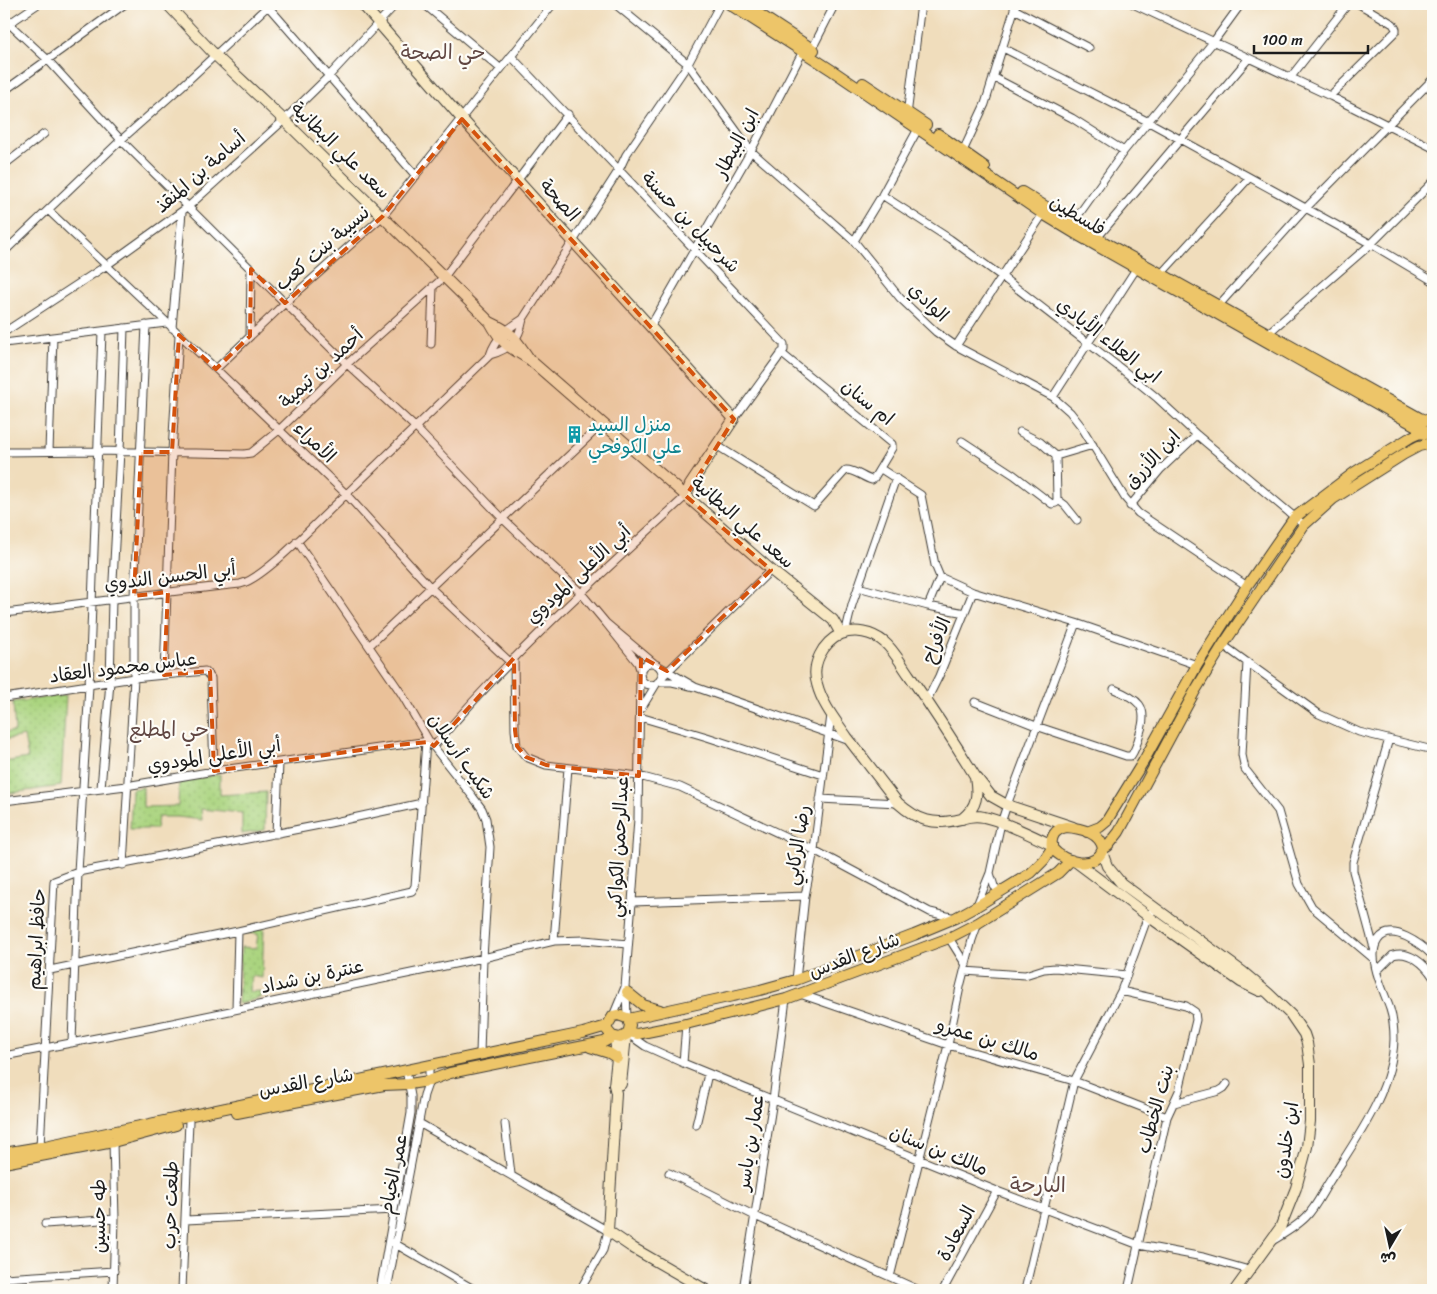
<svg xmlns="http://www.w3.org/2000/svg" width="1437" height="1294" viewBox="0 0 1437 1294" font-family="Sriracha,'Playpen Sans Arabic',sans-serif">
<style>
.park{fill:url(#park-dots);stroke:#63784e}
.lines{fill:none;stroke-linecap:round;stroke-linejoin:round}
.street-casing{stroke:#3c3934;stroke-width:9}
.secondary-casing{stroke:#3c3934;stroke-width:12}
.primary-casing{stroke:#3c3934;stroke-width:12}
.street{stroke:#fff;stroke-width:7}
.secondary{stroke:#f8e8c3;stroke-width:10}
.primary{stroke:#edc569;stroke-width:10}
.marked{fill:#d4530e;fill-opacity:0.2;stroke:#d4530e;stroke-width:4;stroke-dasharray:10 6;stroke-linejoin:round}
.labels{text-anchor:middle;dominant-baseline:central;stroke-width:4.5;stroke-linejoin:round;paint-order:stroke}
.street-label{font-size:19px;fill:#1c1c1c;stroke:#fdfcf7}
.culture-label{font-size:19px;fill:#0d838f;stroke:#fdfcf7;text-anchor:start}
.neighbourhood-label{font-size:20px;fill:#614743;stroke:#fdfcf7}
.quarter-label{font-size:21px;fill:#614743;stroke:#fdfcf7}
</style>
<defs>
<pattern id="park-dots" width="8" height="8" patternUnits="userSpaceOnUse" patternTransform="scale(1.25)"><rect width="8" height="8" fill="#aad47f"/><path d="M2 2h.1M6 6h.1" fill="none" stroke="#92b56d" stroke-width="1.8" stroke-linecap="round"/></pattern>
</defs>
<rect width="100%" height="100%" fill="#fdfcf7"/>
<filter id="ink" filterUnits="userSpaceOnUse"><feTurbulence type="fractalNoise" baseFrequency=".02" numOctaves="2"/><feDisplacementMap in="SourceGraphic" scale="10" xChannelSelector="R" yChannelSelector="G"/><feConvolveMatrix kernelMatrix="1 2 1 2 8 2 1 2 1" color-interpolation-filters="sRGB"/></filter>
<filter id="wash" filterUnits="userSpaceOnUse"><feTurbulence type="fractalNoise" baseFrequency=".0096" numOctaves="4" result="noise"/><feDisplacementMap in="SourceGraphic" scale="20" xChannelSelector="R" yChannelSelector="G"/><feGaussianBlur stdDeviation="1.12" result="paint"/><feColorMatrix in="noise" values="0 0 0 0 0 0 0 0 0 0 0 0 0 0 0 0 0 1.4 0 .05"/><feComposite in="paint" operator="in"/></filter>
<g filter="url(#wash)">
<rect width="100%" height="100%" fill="#f0ddbc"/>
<path class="park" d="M66,695l-5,91 -57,8v-32l24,-4 -4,-22 -20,4v-7l11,-2 -2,-29z
M220,774v21l46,-3 -1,38 -23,4v-21l-41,-4 1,11 -24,-3h-20l-2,12h-26l2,-40 11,-2v20l35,-1 1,-24z
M264,928l-2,50 -11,-2 -2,16 11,-1v7l-22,6 3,-57 15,1 2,-14 -15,-1z"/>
</g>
<g filter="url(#ink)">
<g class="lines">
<defs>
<path id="street" d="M266,4l150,172
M424,4l77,65
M615,4l73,60 63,87 103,90 46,57 36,34 20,14 97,51 17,15 11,14 44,72 13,15 109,73
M1133,4l197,92 103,52
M1014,9l75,39
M4,19l43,40 74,81 164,163 62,61 68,63 88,92 78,74 25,30
M4,27l34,-23
M1003,48l144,73 224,123 62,37
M812,49l23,-45
M511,56l273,288v6l-50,69
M993,77l79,41 52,33
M1290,78l58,-74
M4,91l121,-87
M1330,96l66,-65v-2l-3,-5 -34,-20
M907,115l14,-111
M963,151l22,-47 31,-100
M4,165l40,-31
M882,195l68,44 51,37 123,95 32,26 41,38 107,90
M48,210l168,159 130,125 85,94 79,74
M1072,224l52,-73 90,-110 27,-37
M1097,238l152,-180
M854,241l28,-46 37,-68
M4,252l117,-112 60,-53 89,-83
M1161,274l88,-96
M1218,306l88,-98 127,-129
M650,327l101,-176 52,-100
M172,328l10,-116
M6,331l101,-66 82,-59 95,-86 44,-43 68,-73
M1266,335l105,-91 62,-62
M250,336l1,-67
M4,343l162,-20
M431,344l2,-58
M956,346l87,-132
M490,355c6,-18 17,-26 33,-36
M216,369l69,-66 98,-87 170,-212
M1053,397l83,-128
M1020,432l20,10 16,14 37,-11
M962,441l52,34 38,29 4,-1 1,-4
M716,445l98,61 32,-36c10,0 17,8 26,10l2,-2 18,-30v-4l-111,-91
M49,451l4,-114
M4,452l94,-1 146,3 7,-1 28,-23 68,-66 97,-87 124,-163
M1056,456l1,43 8,6 12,15
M881,469l40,26 14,70 5,12 33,15 103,31 121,42
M1130,506l30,-36 37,-35
M297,541l104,152 28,48 44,56 9,12 4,10 4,28 -7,111 -3,96
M858,587l70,19 37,7
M928,606l12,-29
M4,613c79,-9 157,-21 236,-29 22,-4 75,-60 93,-77 52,-51 105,-101 157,-152 21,-6 29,-15 33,-36l96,-149 7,-15 62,-91 32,-60
M845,634l7,-29 44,-127
M1223,645l96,69 40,18 74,18
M369,646l234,-223
M514,658l1,72 2,16 9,11 20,8 93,11 41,11 134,63 116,62 25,6
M1247,662l-5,93 3,14 33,42 21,73 13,23 62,52
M640 674a11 11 0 1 1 22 0a11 11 0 1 1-22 0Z
M657,665l38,22 -23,-5h-14
M641,672l-3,-9 -32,-40 49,41
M164,675l8,-223 7,-117
M661,678l110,-108
M695,687l155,54
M4,698l130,-20 71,-7 6,7 3,93
M927,700l12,-24 34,-84
M975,702l61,24 90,30h5c5,-7 7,-15 9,-23 9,-27 -2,-34 -26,-44
M641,709l16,-26
M640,717l67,20 116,38
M434,746c76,-91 165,-170 252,-250
M101,788l9,-106 2,-83 8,-148 4,-123
M820,799l78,4
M4,801l122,-15 88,-15 215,-30
M276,834l3,-71
M123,865l11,-187v-82l12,-271
M990,873l11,-50 6,-18 69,-182
M632,902l173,-6
M977,905l13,-32 4,13 6,6
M949,938l17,27
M554,941l14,-173
M1374,948l-21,-77v-9l36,-123
M50,970l188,-39 174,-40 3,-5 11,-144
M964,971l61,4 19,-6 11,-1 72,7
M1377,971l16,-16c16,-5 32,9 40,22
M796,980l9,-84 9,-46 17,-135
M626,990l1,28
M1121,991l65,15 9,6 1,8 -17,71 -12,26 -39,173
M800,994l148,51 126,36 93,36
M236,1009l2,-78
M613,1016l12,-29 7,-85 6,-83 2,-144
M628,1034l17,12 38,17 314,128 142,54 64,12 46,13
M72,1043l6,-171 11,-186 13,-354
M4,1056l154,-30 325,-68 71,-17 30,-1 44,4
M683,1063l3,-39
M1174,1103l45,-12 5,-3 3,-4
M419,1123l189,108 -5,19 -23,40
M505,1124l6,50
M696,1125l12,-51
M113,1142l2,77 -2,71
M40,1147l14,-266 24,-9 252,-49 92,-20
M669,1173l86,43 164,74
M186,1220l208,-10
M45,1224l70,-5
M1272,1241c12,-7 24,-14 34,-24 10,-10 17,-26 25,-38 26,-41 62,-90 63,-140 0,-10 -1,-21 -4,-30 -6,-18 -24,-51 -12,-69 13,-19 44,5 55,16
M392,1242l83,48
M890,1277l58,-232 12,-58 12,-47 6,-17
M4,1278l110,-7
M182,1290l7,-169
M380,1290l31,-177v-17l-5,-26
M387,1290l37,-195 5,-14v-16
M743,1290l30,-190 13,-101
M943,1290l54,-99
M1025,1290l49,-209 47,-90 27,-75 7,-8"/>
<path id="secondary" d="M167,4l48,51 69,65 206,202c12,22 18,25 39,37l242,211 62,50 8,14
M362,4l100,115 272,300 -44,66 -4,11
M490,322c22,10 25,16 38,35
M977,778l14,18 16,9 66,22
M962,819c16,-13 16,-24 13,-43 -21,-34 -43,-68 -66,-101 -8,-11 -15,-25 -25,-33 -12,-10 -29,-13 -43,-8 -19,9 -30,31 -24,50 5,20 19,37 30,53 17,22 34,44 51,66 20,18 36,23 63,16 8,-3 14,-4 23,-2 17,3 51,20 68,28
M1102,852l5,14 14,17 122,89 25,21 23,22 13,19 3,9 3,22v56l-3,26 -11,41 -16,40 -45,62
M1076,862l72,54 93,66 19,9
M615,1038l2,20 -3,27 2,8 -8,138 25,17 73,42
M621,1084l5,-48"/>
<path id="primary" d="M729,4l104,67 210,143 38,23 344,194
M744,4l70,46
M863,83l63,42
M938,134l47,33
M1022,192l75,46 323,180 13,5
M1066,827c15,1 35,6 37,22 -8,22 -39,14 -51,-1 -2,-11 3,-19 14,-21z
M1087,832l13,-5 6,-5 37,-60 54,-97 50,-79 47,-68 61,-46 56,-35 9,-4 5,1
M1103,849l5,-3 11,-14 76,-141 28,-46 81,-120 29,-26 71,-45 15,-8 14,-3
M627,992l16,13 17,5
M628,1019l132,-29 36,-10 118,-45 41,-17 22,-12 54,-33 13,-13 8,-12
M629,1032l8,2 49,-10 100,-25 163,-61 29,-15 80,-50 13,-13
M590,1047l19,6 8,5
M237,1113l147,-28 25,-1 20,-3 21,-8 154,-31 9,-5
M4,1153l36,-6 543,-114 24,-7 6,-10 5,-1 9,3 3,7 -2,9 -8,4 -8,-2 -5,-6v-4
M4,1163l109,-21 63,-17"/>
</defs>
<use href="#street" class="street-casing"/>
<use href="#secondary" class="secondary-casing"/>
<use href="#primary" class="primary-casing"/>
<use href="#street" class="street"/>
<use href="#secondary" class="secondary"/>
<use href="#primary" class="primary"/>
</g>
</g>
<path class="marked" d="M462,119l272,300 -48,77 85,74 -104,101 -26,-14 -2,119 -93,-11 -20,-8 -9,-11 -2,-16 -1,-72 -80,88 -5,-4 -33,3 -182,26 -4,-100 -46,4 4,-83 -34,4 7,-144h31l7,-117 37,34 34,-33 1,-67 34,34 98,-87z"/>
<defs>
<symbol id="building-bare" viewBox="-9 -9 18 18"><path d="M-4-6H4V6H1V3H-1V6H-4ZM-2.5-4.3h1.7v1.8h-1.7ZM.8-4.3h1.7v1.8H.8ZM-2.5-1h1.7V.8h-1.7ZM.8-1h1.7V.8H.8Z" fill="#0f9aa8" stroke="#fdfcf7" stroke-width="2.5" paint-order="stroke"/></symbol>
</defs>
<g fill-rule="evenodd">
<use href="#building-bare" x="562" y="422" width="25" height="25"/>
</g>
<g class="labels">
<g class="street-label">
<text transform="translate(736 143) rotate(-62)">ابن البيطار</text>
<text transform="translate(341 150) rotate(44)">سعد علي البطانية</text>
<text transform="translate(200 172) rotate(-41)">أسامة بن المنقذ</text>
<text transform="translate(560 200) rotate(48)">الصحة</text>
<text transform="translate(1078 215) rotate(31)">فلسطين</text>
<text transform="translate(691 222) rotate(46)">شرحبيل بن حسنة</text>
<text transform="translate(322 248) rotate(-41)">نسيبة بنت كعب</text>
<text transform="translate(929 302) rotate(44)">الوادي</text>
<text transform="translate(1109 340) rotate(38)">ابي العلاء الأيادي</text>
<text transform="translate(321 368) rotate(-43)">أحمد بن تيمية</text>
<text transform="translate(868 402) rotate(39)">ام سنان</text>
<text transform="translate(315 442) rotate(44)">الأمراء</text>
<text transform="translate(1152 459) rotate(-47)">ابن الأزرق</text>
<text transform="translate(743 522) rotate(41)">سعد علي البطانية</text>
<text transform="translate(578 574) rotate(-43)">أبي الأعلى المودوي</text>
<text transform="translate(170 576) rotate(-7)">أبي الحسن الندوي</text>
<text transform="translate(936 640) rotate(-68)">الأفراح</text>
<text transform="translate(123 667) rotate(-7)">عباس محمود العقاد</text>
<text transform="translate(214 755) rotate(-9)">أبي الأعلى المودوي</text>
<text transform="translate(462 756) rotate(55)">شكيب أرسلان</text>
<text transform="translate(797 845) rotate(-81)">رضا الركابي</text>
<text transform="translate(618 847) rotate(-87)">عبدالرحمن الكواكبي</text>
<text transform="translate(36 939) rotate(-87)">حافظ ابراهيم</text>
<text transform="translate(854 955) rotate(-21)">شارع القدس</text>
<text transform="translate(312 976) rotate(-12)">عنترة بن شداد</text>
<text transform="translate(988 1039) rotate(17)">مالك بن عمرو</text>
<text transform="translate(306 1082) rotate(-10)">شارع القدس</text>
<text transform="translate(1155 1109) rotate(-74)">بنت الخطاب</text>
<text transform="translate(1286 1140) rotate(-81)">ابن خلدون</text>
<text transform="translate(750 1142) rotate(-81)">عمار بن ياسر</text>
<text transform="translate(939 1150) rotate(22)">مالك بن سنان</text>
<text transform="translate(393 1174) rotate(-79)">عمر الخيام</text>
<text transform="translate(170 1205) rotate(-88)">طلعت حرب</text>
<text transform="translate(98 1216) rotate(-90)">طه حسين</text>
<text transform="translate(956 1233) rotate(-62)">السعادة</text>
</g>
<g class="culture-label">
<text x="588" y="424">منزل السيد<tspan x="588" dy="22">علي الكوفحي</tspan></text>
</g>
<g class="neighbourhood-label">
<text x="443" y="52">حي الصحة</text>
<text x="169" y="729">حي المطلع</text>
</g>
<g class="quarter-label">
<text x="1038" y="1185">البارحة</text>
</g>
</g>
<rect width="1437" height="1294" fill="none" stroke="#fdfcf7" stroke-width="20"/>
<g transform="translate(1390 1246) rotate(189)" stroke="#fdfcf7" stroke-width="4" paint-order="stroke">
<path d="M0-4L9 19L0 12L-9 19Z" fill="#1c1c1c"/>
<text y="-8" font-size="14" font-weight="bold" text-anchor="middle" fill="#1c1c1c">ش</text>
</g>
<path d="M1254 45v8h114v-8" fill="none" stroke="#1c1c1c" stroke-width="2.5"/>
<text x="1262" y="45" font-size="15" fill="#1c1c1c" stroke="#fdfcf7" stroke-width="4" paint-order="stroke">100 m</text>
</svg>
